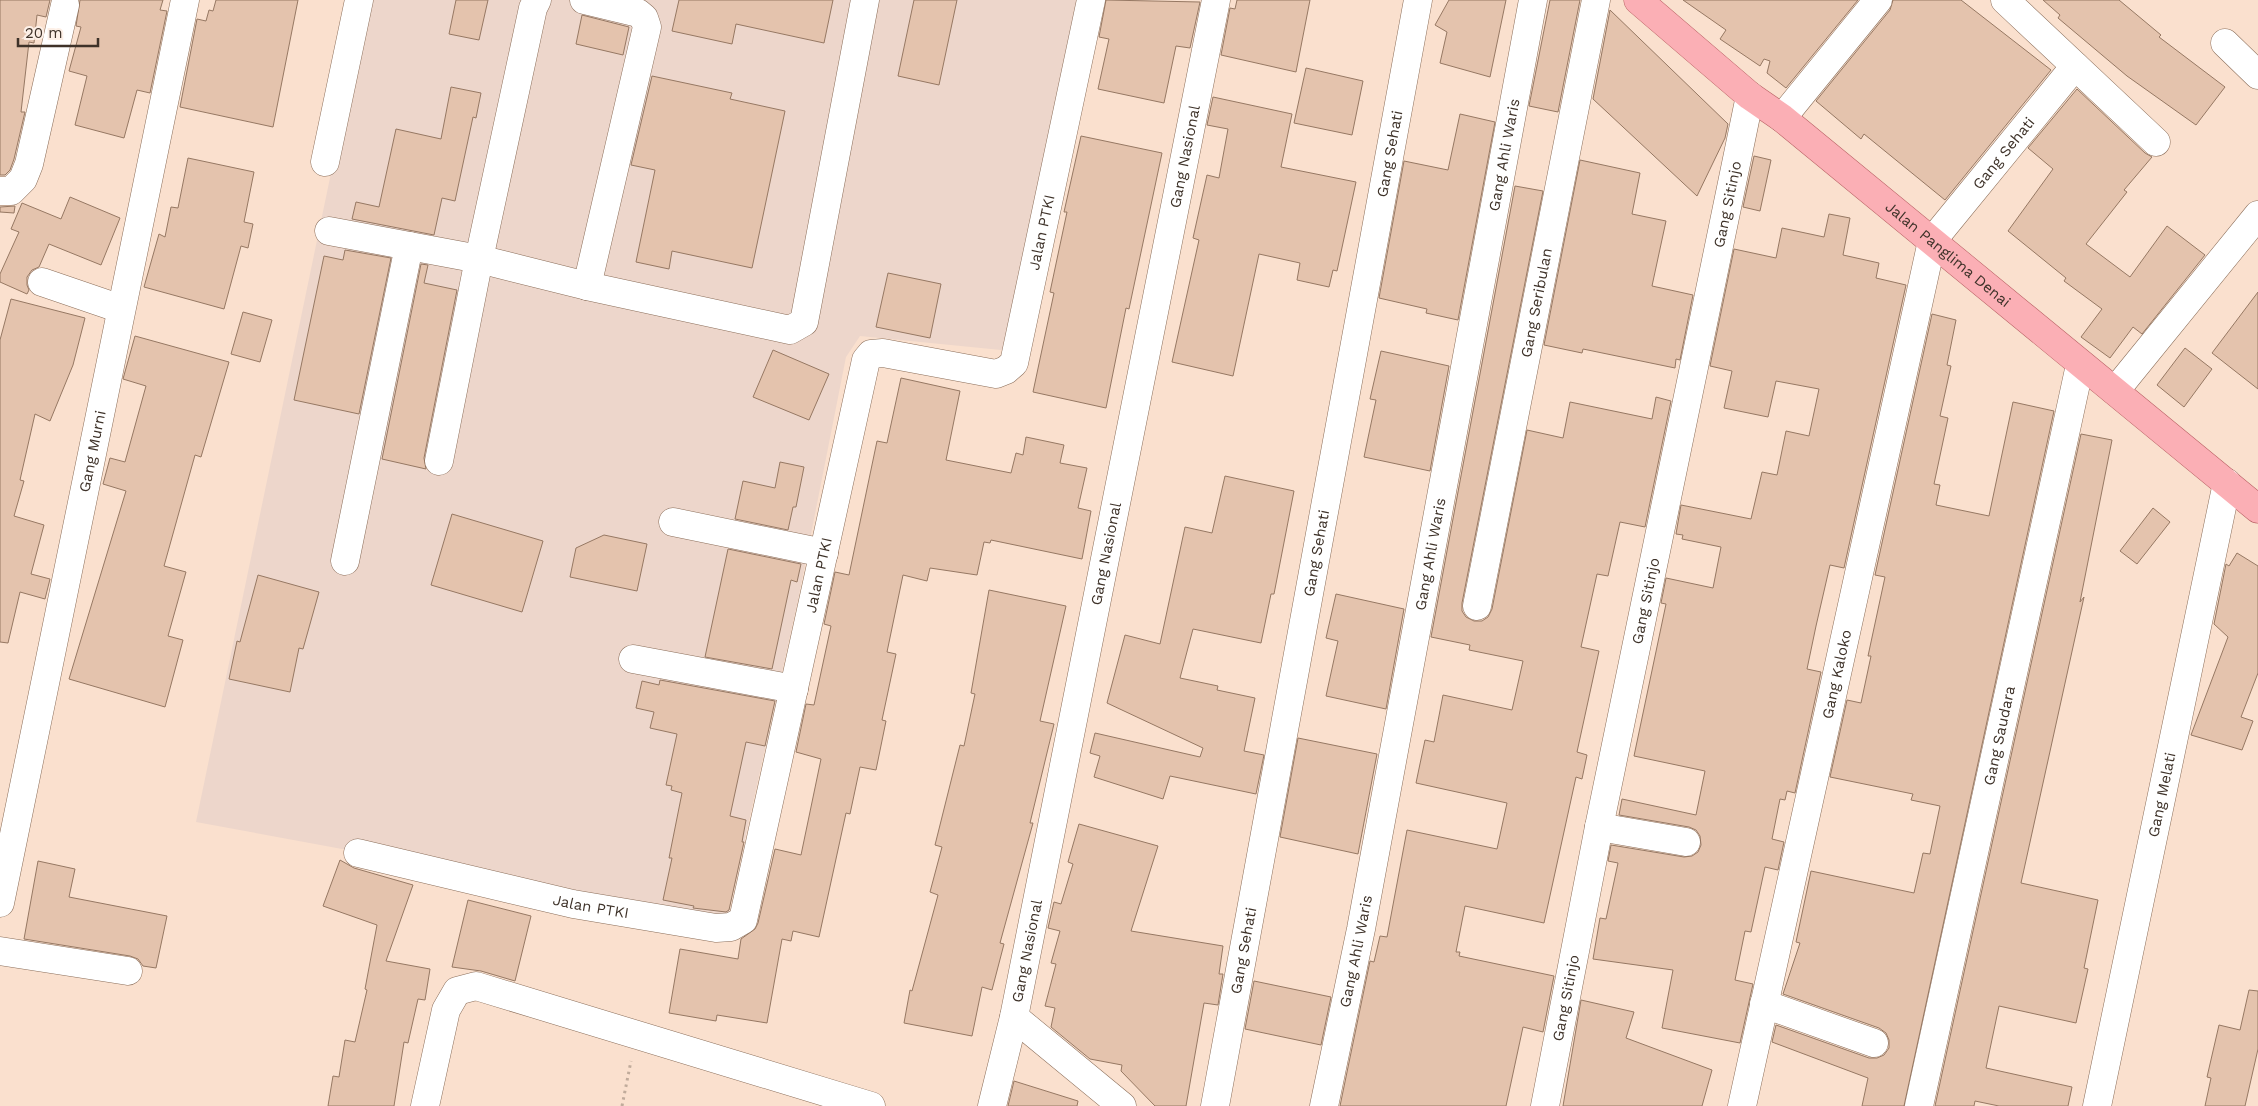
<svg xmlns="http://www.w3.org/2000/svg" width="2258" height="1106" viewBox="0 0 2258 1106" font-family="'Work Sans',sans-serif">
<style>
.education{fill:#edd6cb}
.building{fill:#e4c3ad;stroke:#967863}
.lines{fill:none;stroke-linecap:round;stroke-linejoin:round}
.minor-casing{stroke:#8b6e5a;stroke-width:29}
.major-casing{stroke:#b86164;stroke-width:29}
.path{stroke:#c0ab9b;stroke-width:3;stroke-dasharray:2.5 4;stroke-linecap:butt}
.minor{stroke:#fff;stroke-width:28}
.major{stroke:#fbafb5;stroke-width:28}
.labels{text-anchor:middle;dominant-baseline:central;stroke-width:4;stroke-linejoin:round;paint-order:stroke}
.street-label{font-size:15px;fill:#3e3229;stroke:#fdf0e7}
</style>
<rect width="100%" height="100%" fill="#fae0ce"/>
<path class="education" d="M367,0h715l-71,351 -151,-15 -14,21 -48,243 -71,320 -531,-98z"/>
<path class="building" d="M0,0h50l-4,17 -9,-2 -3,28 -5,-1 -8,70h4l-11,47 -4,11 -5,5h-5z
M80,0h83l-3,10 7,1 -17,82 -13,-3 -13,48 -49,-13 12,-49 -18,-5 12,-44 -5,-1z
M216,0h82l-25,127 -93,-20 17,-88 9,2 3,-11 4,1z
M456,0h32l-9,40 -30,-6z
M679,0h154l-9,43 -88,-19 -4,20 -60,-13z
M914,0h43l-18,85 -41,-9z
M1106,0l94,2 -10,46 -14,-2 -12,57 -66,-14 11,-50 -10,-2z
M1237,0h73l-14,72 -75,-17 9,-47 5,1z
M1449,0h57l-16,77 -50,-14 7,-31 -12,-7z
M1550,0h30l-22,112 -29,-6z
M1683,0h175l-72,88 -19,-15 3,-12 -6,-2 -4,7 -40,-27 6,-9z
M1893,0h68l90,70 -106,130 -81,-66 -3,5 -45,-38 74,-91z
M2043,0h76l42,35 -2,2 66,50 -29,38 -69,-49 -69,-58 2,-3z
M1610,10l118,114 -3,14 -28,58 -104,-97z
M582,15l47,12 -6,28 -47,-11z
M1306,68l57,13 -11,54 -58,-12z
M652,76l80,17 -2,6 55,12 -33,157 -80,-17 -3,18 -33,-7 19,-92 -24,-5z
M451,87l30,6 -5,25 -3,-1 -18,84 -13,-3 -8,37 -82,-16 4,-17 23,5 17,-78 45,10z
M2077,89l68,64 7,4 -28,33 3,2 -41,52 44,33 37,-51 38,29 -63,79 -9,-7 -23,31 -29,-21 21,-28 -38,-28 2,-3 -58,-47 45,-62 -25,-21z
M1213,97l79,17 -11,53 75,15 -19,89 -4,-1 -4,17 -32,-7 3,-17 -41,-9 -26,122 -61,-14 27,-122 -6,-2 14,-63 12,3 9,-49 -21,-4z
M1460,114l35,8 -37,198 -32,-7 1,-4 -48,-11 25,-137 44,9z
M1081,136l81,17 -33,156 -3,-1 -20,100 -73,-16 21,-99 -4,-1 17,-80h-3z
M1754,156l17,4 -11,51 -17,-4z
M188,158l66,14 -10,50 9,2 -5,24 -7,-2 -17,63 -80,-22 15,-53 6,3 6,-30 7,1z
M1580,160l60,13 -8,41 34,7 -14,65 41,9 -13,65 -4,-1 -1,9 -92,-19 -1,4 -38,-8z
M1515,186l28,5 -81,412v8l4,6 8,4h8l6,-4 4,-8 35,-179 36,8 7,-36 82,17 4,-22 15,4 -26,126 -25,-5 -12,54 -11,-2 -16,73 18,4 -22,101 10,3 -5,24 -6,-2 -32,146 -79,-17 -9,46h4l-1,4 95,20 -11,56 -20,-5 -17,79h-166l30,-145 4,1 6,-26 7,1 20,-107 90,19 10,-46 -91,-20 9,-43 9,2 9,-47 69,15 11,-49 -54,-11 1,-5 -39,-8z
M70,197l50,21 -19,47 -52,-21 -10,23 -7,3 -5,7v8l2,5 -2,4 -27,-12v-8l19,-42 -8,-3 11,-26 39,16z
M15,206l-1,7 -14,-1v-5z
M1829,214l21,4 -7,37 36,8 -3,15 30,7 -62,283 -14,-3 -14,61 -9,43 14,3 -26,121 -8,-2 -2,9 -5,-1 -8,40 12,3 -6,28 -13,-3 -14,65 -6,-1 -10,49 18,4 -13,59 -78,-15 11,-58 -80,-11 7,-41 6,1 12,-56 -10,-2 3,-16 73,12 8,-1 6,-4 3,-7 -1,-9 -4,-6 -7,-3 -70,-12 3,-16 74,16 9,-44 -71,-15 32,-152 -5,-1 5,-25 47,10 8,-41 -39,-8 1,-4 -7,-1 5,-29 70,14 11,-47 15,3 9,-44 23,5 10,-47 -43,-8 -8,36 -44,-9 8,-37 -22,-5 24,-117 42,9 6,-30 42,9z
M345,250l46,8 -32,156 -65,-14 30,-144 19,4z
M421,264l7,1 -4,18 33,7 -33,168 2,11 -44,-10z
M888,273l53,11 -11,54 -54,-11z
M2258,292v97l-46,-36z
M11,299l74,19 -12,47 -23,56 -15,-7 -15,66 4,1 -10,35 30,9 -13,49 19,5 -5,20 -25,-7 -12,51 -8,-1v-302z
M243,312l29,8 -12,42 -29,-8z
M1932,314l24,6 -9,45 4,1 -11,50 8,2 -14,66 6,1 -4,20 53,11 24,-114 41,9 -150,695h-42l6,-28 -96,-36 4,-17 93,33h8l7,-3 5,-7v-8l-3,-7 -7,-5 -96,-34 17,-51 -4,-1 15,-71 103,22 9,-40 7,1 10,-48 -29,-6 2,-6 -83,-17 17,-77 14,3 10,-47h-3l17,-79 -10,-2z
M135,336l94,26 -28,95 -6,-2 -31,111 22,6 -18,64 15,4 -18,67 -96,-28 57,-188 -23,-7 7,-26 15,4 21,-76 -23,-7z
M2185,348l27,21 -28,38 -27,-22z
M773,350l56,24 -20,46 -56,-23z
M1381,351l68,15 -19,105 -66,-14 12,-57 -6,-1z
M901,378l59,13 -14,69 65,13 5,-20 7,2 3,-18 38,8 -4,18 27,5 -9,40 13,3 -9,48 -91,-19 -1,3 -6,-1 -7,33 -47,-7 -3,13 -24,-6 -16,77 9,2 -14,66 4,1 -10,49 -16,-3 -10,47 -4,-1 -27,124 -26,-6 -2,10 -9,-2 -15,84 -50,-8 -1,6 -47,-8 11,-64 58,10 3,-20 14,-10 3,-6 17,-74 26,6 20,-96 -25,-7 10,-48 8,1 17,-79 -7,-2 11,-52 14,3 28,-134 10,2z
M2081,434l31,6 -32,162 4,-5 -63,286 77,17 -14,68 4,1 -12,54 -77,-17 -13,62 86,19 -4,19h-69l-24,-5 -1,5h-39z
M780,462l24,5 -8,40h-3l-5,23 -53,-11 8,-38 32,7z
M1225,476l69,15 -20,103h-3l-10,49 -68,-14 -13,49 38,8 -1,4 38,8 -11,53 20,4 -8,39 -86,-18 -7,23 -69,-22 6,-21 -10,-3 5,-20 105,24 3,-9 -96,-45 18,-68 35,9 25,-117 27,6z
M2153,508l17,14 -33,42 -17,-13z
M452,514l91,27 -21,71 -91,-27z
M604,535l43,9 -10,47 -67,-14 6,-29z
M728,549l73,15 -4,18 -6,-2 -19,89 -67,-12z
M2237,553l21,13v107l-17,44 12,4 -11,29 -51,-15 37,-98 -14,-13 12,-60 3,2z
M258,575l61,17 -16,57 -4,-1 -9,44 -61,-13 8,-38 3,1z
M989,590l77,16 -26,115 14,3 -24,99h3l-33,120 4,1 -12,46 -10,-3 -10,49 -68,-13 6,-33 2,1 26,-96 -8,-3 12,-45 -7,-2 25,-100 4,1 11,-52 -4,-1z
M1336,594l68,15 -18,100 -60,-13 12,-55 -12,-3z
M660,680l115,21 -10,45 -19,-4 -16,74 16,4 -4,22h2l-15,68 -3,2 -33,-4 1,-2 -31,-6 9,-42h-3l13,-65 -11,-3 1,-4 -6,-1 11,-51 -27,-6 4,-16 -18,-4 6,-27 17,4z
M1298,738l79,16 -19,100 -78,-17z
M1079,824l79,22 -27,85 92,15 -4,28h4l-5,31 -14,-2 -18,103h-31l-34,-35 1,-6 -32,-6 -39,-32 4,-19 -10,-2 11,-42 -5,-1 9,-32 -12,-3 6,-26 7,2 12,-40 -5,-2z
M340,860l14,8 59,17 -27,76 44,8 -5,31 -7,-1 -10,44 -4,-1 -10,64h-66l5,-30 6,1 6,-37 10,2 12,-52 -2,-1 12,-64 -54,-19z
M38,861l37,8 -6,28 98,19 -11,52 -13,-2 -5,-7 -8,-3 -106,-17z
M468,900l63,16 -16,65 -34,-10 -29,-4z
M1254,981l77,16 -10,48 -76,-16z
M2249,990l9,1v58l-13,57h-40l6,-28 -4,-1 12,-52 21,5z
M1581,1000l53,12 -8,26 86,32 -10,36h-139z
M1014,1081l64,20 -1,5h-69z"/>
<g class="lines">
<defs>
<g id="minor">
<path d="M584,0l54,13 6,5 3,9 -60,259"/>
<path d="M2005,0l151,142"/>
<path d="M2225,43l33,32"/>
<path d="M1782,118l96,-118"/>
<path d="M325,162l34,-162"/>
<path d="M0,191h11l12,-12 6,-15 36,-159"/>
<path d="M329,231l150,28 108,27 203,44 14,-8 61,-322"/>
<path d="M42,282l79,27"/>
<path d="M2115,391l143,-176"/>
<path d="M439,461l40,-202 54,-251 4,-8"/>
<path d="M673,522l151,31"/>
<path d="M345,561l64,-315"/>
<path id="s1" d="M1477,606l119,-606"/>
<path d="M633,659l161,30"/>
<path d="M1599,827l87,15"/>
<path id="s2" d="M358,853l215,51 143,24 15,-1 12,-7 123,-560 5,-6 12,-1 113,21 10,-4 8,-7 77,-363"/>
<path id="s3" d="M0,903l185,-903"/>
<path d="M0,951l128,20"/>
<path d="M1764,1004l110,39"/>
<path d="M1014,1017l108,89"/>
<path d="M425,1106l21,-96 11,-19 19,-5 395,120"/>
<path id="s4" d="M992,1106l22,-89 202,-1017"/>
<path id="s5" d="M1215,1106l203,-1106"/>
<path id="s6" d="M1324,1106l37,-177 172,-929"/>
<path id="s7" d="M1545,1106l54,-279 151,-731"/>
<path id="s8" d="M1742,1106l190,-865 143,-175"/>
<path id="s9" d="M1919,1106l161,-741"/>
<path id="s10" d="M2097,1106l130,-623"/>
</g>
<g id="major">
<path id="s11" d="M1638,0l112,96 32,22 476,391"/>
</g>
</defs>
<use href="#minor" class="minor-casing"/>
<use href="#major" class="major-casing"/>
<path class="path" d="M622,1106l9,-45"/>
<use href="#minor" class="minor"/>
<use href="#major" class="major"/>
</g>
<g class="labels">
<g class="street-label">
<text stroke="none"><textPath href="#s8" startOffset="999">Gang Sehati</textPath></text>
<text stroke="none"><textPath href="#s5" startOffset="968">Gang Sehati</textPath></text>
<text stroke="none"><textPath href="#s6" startOffset="968">Gang Ahli Waris</textPath></text>
<text stroke="none"><textPath href="#s4" startOffset="969">Gang Nasional</textPath></text>
<text stroke="none"><textPath href="#s7" startOffset="920">Gang Sitinjo</textPath></text>
<text stroke="none"><textPath href="#s2" startOffset="1258">Jalan PTKI</textPath></text>
<text stroke="none"><textPath href="#s11" startOffset="401">Jalan Panglima Denai</textPath></text>
<text stroke="none"><textPath href="#s1" startOffset="309">Gang Seribulan</textPath></text>
<text stroke="none"><textPath href="#s3" startOffset="461">Gang Murni</textPath></text>
<text stroke="none"><textPath href="#s4" startOffset="564">Gang Nasional</textPath></text>
<text stroke="none"><textPath href="#s5" startOffset="562">Gang Sehati</textPath></text>
<text stroke="none"><textPath href="#s6" startOffset="562">Gang Ahli Waris</textPath></text>
<text stroke="none"><textPath href="#s2" startOffset="748">Jalan PTKI</textPath></text>
<text stroke="none"><textPath href="#s7" startOffset="515">Gang Sitinjo</textPath></text>
<text stroke="none"><textPath href="#s8" startOffset="442">Gang Kaloko</textPath></text>
<text stroke="none"><textPath href="#s9" startOffset="379">Gang Saudara</textPath></text>
<text stroke="none"><textPath href="#s10" startOffset="318">Gang Melati</textPath></text>
<text stroke="none"><textPath href="#s2" startOffset="239">Jalan PTKI</textPath></text>
<text stroke="none"><textPath href="#s4" startOffset="159">Gang Nasional</textPath></text>
<text stroke="none"><textPath href="#s5" startOffset="158">Gang Sehati</textPath></text>
<text stroke="none"><textPath href="#s6" startOffset="158">Gang Ahli Waris</textPath></text>
<text stroke="none"><textPath href="#s7" startOffset="110">Gang Sitinjo</textPath></text>
</g>
</g>
<path d="M18 38v8h80v-8" fill="none" stroke="#3e3229" stroke-width="2.5"/>
<text x="25" y="38" font-size="15" fill="#3e3229" stroke="#fdf0e7" stroke-width="4" paint-order="stroke">20 m</text>
</svg>
